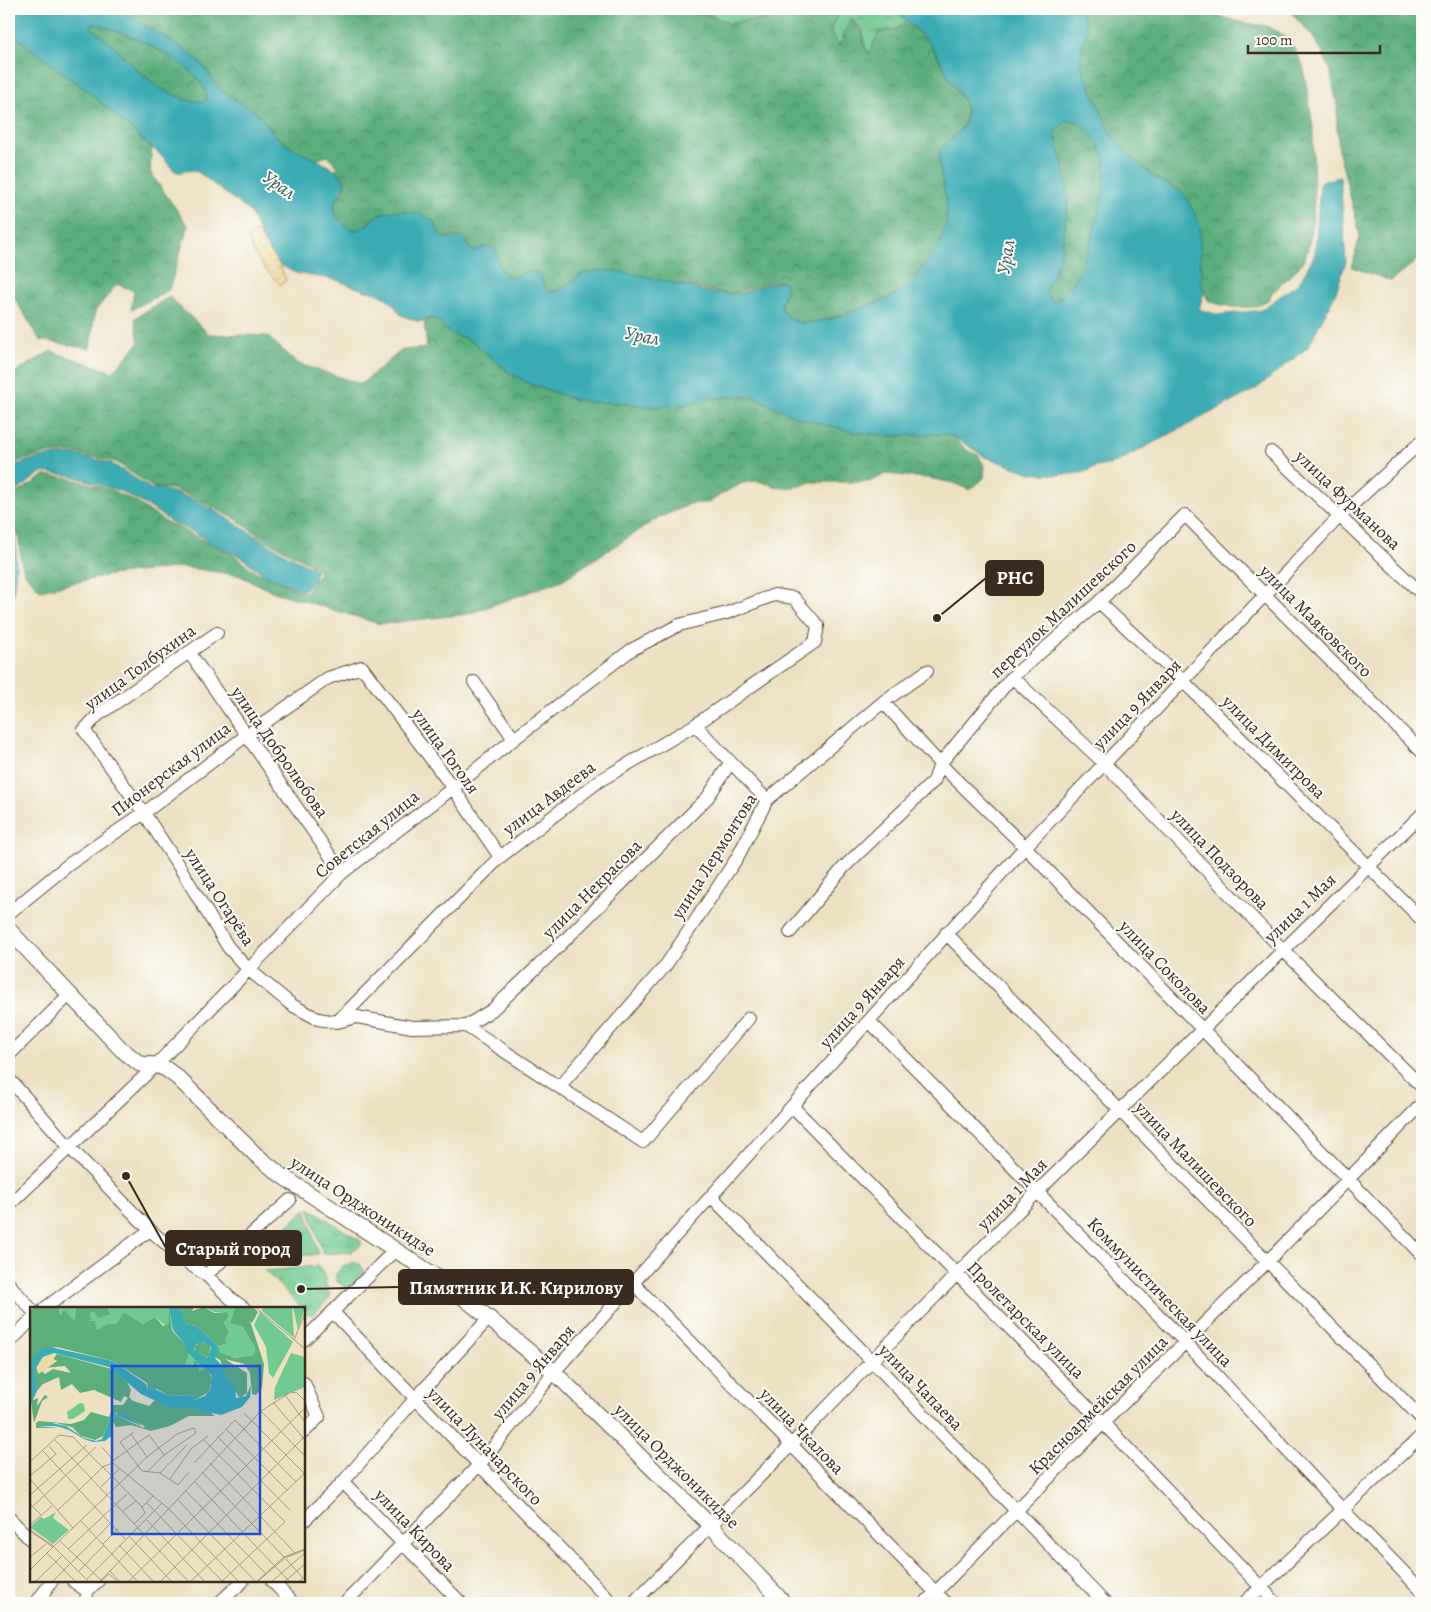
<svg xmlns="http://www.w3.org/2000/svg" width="1431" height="1612" viewBox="0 0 1431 1612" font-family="Alegreya,serif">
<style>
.grass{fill:url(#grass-tufts);stroke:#567a58}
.forest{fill:url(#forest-crowns);stroke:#4c6c4c}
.sand{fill:url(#sand-dots);stroke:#94825e}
.water{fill:#3aacb4;stroke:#3a6b69;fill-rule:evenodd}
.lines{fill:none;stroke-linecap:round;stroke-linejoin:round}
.minor-casing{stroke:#564537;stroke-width:14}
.major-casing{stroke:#564537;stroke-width:17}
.minor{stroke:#fff;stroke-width:12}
.major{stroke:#fff;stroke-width:15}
.labels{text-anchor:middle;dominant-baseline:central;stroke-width:4;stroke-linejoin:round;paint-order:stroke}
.street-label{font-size:18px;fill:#3b2a1e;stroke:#fdfcf7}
.water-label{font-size:19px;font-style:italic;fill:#3b5e5a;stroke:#fdfcf7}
.inset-road{fill:none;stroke:#a69880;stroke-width:1}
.view{fill:#1d4ed8;fill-opacity:0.15;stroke:#1d4ed8;stroke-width:2.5}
.inset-edge{fill:none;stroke:#3b2a1e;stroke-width:2.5}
.leader{fill:none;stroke:#3b2a1e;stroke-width:2}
.callout-dot{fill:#3b2a1e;stroke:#fdfcf7;stroke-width:2}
.callout{fill:#3b2a1e;stroke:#3b2a1e;stroke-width:2}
.callout-label{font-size:19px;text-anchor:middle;font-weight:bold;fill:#fff}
</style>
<defs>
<pattern id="grass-tufts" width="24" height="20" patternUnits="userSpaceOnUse" patternTransform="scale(1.25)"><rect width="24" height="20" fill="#71ca91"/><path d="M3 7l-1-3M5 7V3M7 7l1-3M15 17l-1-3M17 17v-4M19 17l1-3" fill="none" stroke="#5ea476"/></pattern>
<pattern id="forest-crowns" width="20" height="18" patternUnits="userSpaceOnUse" patternTransform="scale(1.25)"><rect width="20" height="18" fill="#5cae7b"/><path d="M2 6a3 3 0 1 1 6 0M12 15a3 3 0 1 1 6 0" fill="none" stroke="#4d8e64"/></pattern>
<pattern id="sand-dots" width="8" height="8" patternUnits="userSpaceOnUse" patternTransform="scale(1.25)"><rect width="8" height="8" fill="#eeda9e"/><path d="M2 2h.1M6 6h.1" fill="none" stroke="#cdbb88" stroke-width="1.8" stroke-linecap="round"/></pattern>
</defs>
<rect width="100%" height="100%" fill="#fdfcf7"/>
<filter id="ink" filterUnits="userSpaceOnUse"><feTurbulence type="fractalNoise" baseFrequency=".02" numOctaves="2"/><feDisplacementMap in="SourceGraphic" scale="10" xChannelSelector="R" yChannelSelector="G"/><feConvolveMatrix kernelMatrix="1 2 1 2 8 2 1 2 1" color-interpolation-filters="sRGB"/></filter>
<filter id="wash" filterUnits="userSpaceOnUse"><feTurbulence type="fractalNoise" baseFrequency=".0096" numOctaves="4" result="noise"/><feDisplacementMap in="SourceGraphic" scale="20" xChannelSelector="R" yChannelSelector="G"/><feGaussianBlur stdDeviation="1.12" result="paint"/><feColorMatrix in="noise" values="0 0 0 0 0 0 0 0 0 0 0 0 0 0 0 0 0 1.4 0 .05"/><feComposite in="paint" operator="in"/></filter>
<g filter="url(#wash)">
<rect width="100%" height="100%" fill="#ede1c2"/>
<path class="grass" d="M703,9h78l-15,9 -37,5 -25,-11z
M836,9h57l13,12 -9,8 -18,2 -10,23 -5,-10 -1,-14 -12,-12 -12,28 -8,-15 8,-20z
M309,1208l52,33v4l-11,7 -27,2z
M306,1209l12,45 -63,6v-4z
M353,1262l7,2 5,8 -15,16h-5l-9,-8v-6l7,-8z
M317,1266l6,7 7,24 -16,17h-6l-43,-43z"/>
<path class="forest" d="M116,9h586l2,4 25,11 37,-5 16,-10h53l4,2 -9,20 9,15 12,-27 11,12 2,13 5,10 10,-23 18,-2 9,-8 23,22 9,14 11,22 13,18 3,8 1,9 -2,10 -25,36 8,40 -1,29 -10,23 -36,39 -14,8 -31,11 -37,12 -15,1 -13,-4 -8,-8 -1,-8 6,-13 -4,-9h-11l-42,13 -114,-22 -48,12 -13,7h-6l-4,-3 -5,-14 -15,-2 -13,6c-14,-4 -13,-14 -15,-26l-13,-5 -8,4h-4l-5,-9 -12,-6 -12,2c-6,-6 -6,-15 -12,-19 -15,-9 -43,-10 -57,-2 -6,4 -9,14 -18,13 -11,0 -25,-17 -21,-28 2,-4 7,-8 10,-12l-3,-14 -7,-6 3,-3 -10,-11 -13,4 -31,-17 -39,-37 -24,-16 -19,-26 -13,-10z
M1078,9h128l13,7 21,6 26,4 14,7 12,12 11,20 10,62 1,79 -5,39 -4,13 -8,11 -25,24 -4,7 -14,7h-20l-16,-3 -10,-4 -4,-8 -3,-11 -1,-53 -5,-13 -15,-24 -24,-13 -14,-11 -15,-14 -16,-19 -30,-69 1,-16 3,-10z
M1288,9h134v242l-6,10 -25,20 -39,-14 8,-32 -21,-83 -2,-23v-25l-7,-34 -9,-20 -8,-13z
M94,24c28,6 114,42 113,76l-4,2 -18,-2 -25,-12 -21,-16 -24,-25 -22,-18 -2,-4z
M9,32l77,58 66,58 -2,24 38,54 -19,64 -38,20 3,-19 -17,-7 -22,27 -5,38 -50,-9 -31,-51z
M1074,120c13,6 28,27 31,42 4,25 -19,103 -34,124 -4,7 -10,11 -17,16l-4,-2 -5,-10 15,-31 8,-55 -1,-17 -5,-28 -7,-23 2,-7 4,-4 5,-4z
M169,297l40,37 58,2 32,28 62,20 41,-34 25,-2 -3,-27 7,-3 5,2 14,13 22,8 38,32 20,11 44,15 14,3 32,1 31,4 31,-2 30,-7 15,-2 30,2 39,19 58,15 35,4 53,-2 11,2 13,14 12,5 7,12 -1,11 -14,12 -17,-7 -25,-5 -42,-4 -17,8h-58l-11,4 -18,2 -24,-7 -15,2 -20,10 -14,10h-16l-35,15 -96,62 -94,34 -88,10 -106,-32 -36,-17 -56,-8 -72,8 -70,15c-4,-5 -10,-9 -14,-15 -10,-16 -1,-39 -17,-52v-22l7,-7 29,-19 23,3 43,12 25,12 28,19 70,34 20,16 50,22c8,-6 11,-12 15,-22l-4,-5 -53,-28 -26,-19 -48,-24 -16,-6 -20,-2 -36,-25 -43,-10 -27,2 -27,7 -10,6v-88l3,-5 39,-23 62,21 26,-29 -4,-25z"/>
<path class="sand" d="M254,232l5,2 20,30 7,16 -5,5c-15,-13 -26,-27 -33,-46z"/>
<path class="water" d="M9,9c25,0 50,0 76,0 9,0 21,-2 30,0 6,1 12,6 17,9 19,12 54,30 69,46 8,8 12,20 21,27 10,8 23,12 32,20 11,9 17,22 29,31 15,12 47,20 58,34 10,12 -2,16 -6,26 -4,9 6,20 13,25 15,10 22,-10 35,-14 12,-4 37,-1 48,6 6,5 6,13 12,19 23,1 14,-7 29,13 7,1 13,-7 19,-4 13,4 0,25 21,31 12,-4 14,-10 28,-4 2,5 4,14 9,17 12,5 25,-15 36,-18 5,-2 11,-2 16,-2 43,-1 84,20 127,23 16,1 36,-12 55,-13l3,3c2,10 -9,18 -3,28 5,6 12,10 20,11 17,2 82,-21 97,-31 10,-8 38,-42 42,-54 9,-21 4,-41 -1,-63 0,-5 -2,-10 -2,-15 -1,-17 19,-22 25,-36 8,-18 -6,-31 -14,-45 -5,-7 -8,-16 -12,-23 -11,-19 -29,-33 -45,-47h185l6,8 3,12 -5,20 -1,16 30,69 16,19 15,14 14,11 24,13 6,6 9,18 5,13 1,53 3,11 -5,17 19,6 43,-5 38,-27 16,-29 5,-72 20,-5 6,85 -10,30 -28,55 -52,42 -143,75 -17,3 -14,6 -26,2 -25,-2 -46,-16 -32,-21 -11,-2 -53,2 -35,-4 -58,-15 -39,-19 -13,-2 -32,2 -30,7 -31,2 -31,-4 -32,-1 -14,-3 -44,-15 -20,-11 -38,-32 -22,-8 -14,-13 -5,-2 -12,4 -18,-7 -10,-14 -14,-8 -11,-2 -30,-11 -40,-7 -12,-6 -5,-3 -15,-21 -14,-31 -52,-40c-17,-7 -17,12 -34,-14l-78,-68 -77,-58zM94,24c28,6 114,42 113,76l-4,2 -18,-2 -25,-12 -21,-16 -24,-25 -22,-18 -2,-4zM1074,120c13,6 28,27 31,42 4,25 -19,103 -34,124 -4,7 -10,11 -17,16l-4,-2 -4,-10 14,-31 8,-55 -1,-17 -5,-28 -7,-23 2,-7 4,-4 5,-4z
M74,454l37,9 42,27 1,-2c44,7 71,30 108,52 17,11 36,20 54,29l-3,13 -10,9 -40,-17 -23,-18 -25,-11 -22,-13 -19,-8 -26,-18 -28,-15 -48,-15 -30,-4 -33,25v-29c21,-10 42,-13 65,-14z
M9,529l4,2c6,21 2,44 0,66 -1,15 3,27 -4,42z"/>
</g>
<g filter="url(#ink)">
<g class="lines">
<defs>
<path id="minor" d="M1271,452l151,142
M1099,602l84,79 239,239
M217,633l-119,82 -14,15 60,83 38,58 46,76 20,22 44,36 26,14 19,3 20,-5 55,10 54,-1 177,116 106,-124
M189,652l153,221
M1012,677l92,86 179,187 139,137
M474,682l40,57
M883,702l57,62 85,83 397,408
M695,725l72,75
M9,913l59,-48 76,-52 103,-78 81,-57 34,-11 91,121 47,69
M790,932l54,-65 90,-86 6,-17 72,-87 87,-75 86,-87 237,237
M946,933l476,486
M869,1021l317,322 157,167 79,81
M466,1026l26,-16 64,-61 152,-152 22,-34
M9,1055l60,-60
M9,1079l61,69 80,82 38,33 18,12 24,23 14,10
M559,1087l107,-122 71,-107 30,-58 116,-98 44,-31
M792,1106l311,317 173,180
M711,1196l161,165 233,242
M9,1205l147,-140 186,-192 111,-85 61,-49 117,-89 48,-25 48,-12 47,-18 20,3 24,28 -3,16 -120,83 -96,56 -99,76 -163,165
M206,1275l84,-75
M633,1283l313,320
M9,1284l22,25
M45,1308l105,-78
M333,1312c92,98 187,194 279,291
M304,1340l91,-90
M9,1343l22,-23
M304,1383l15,34 -15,15
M343,1482l118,121
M9,1518l22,22
M304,1521l39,-39 72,-83 75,-82
M73,1581l14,10 -1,12
M272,1581l21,22
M87,1591l11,-10
M36,1603l16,-22
M219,1603l24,-22
M345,1603l135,-139 74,-92 79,-89 392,-436 315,-331 82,-75
M633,1603l158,-158 81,-84 166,-170 384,-377
M925,1603l178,-180 164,-161 155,-158
M1244,1603l178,-168"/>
<path id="major" d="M9,930l112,119 19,15 16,1 10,4 12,9 78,77 26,21 164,107 108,89 157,154 73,77"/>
</defs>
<use href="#minor" class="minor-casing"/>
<use href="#major" class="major-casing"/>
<use href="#minor" class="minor"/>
<use href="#major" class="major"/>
</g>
</g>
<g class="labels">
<g class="street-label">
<text transform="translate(1348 500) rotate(43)">улица Фурманова</text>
<text transform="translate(1063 609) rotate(-43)">переулок Малишевского</text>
<text transform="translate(1316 621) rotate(45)">улица Маяковского</text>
<text transform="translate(140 667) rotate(-36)">улица Толбухина</text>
<text transform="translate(1137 704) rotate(-46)">улица 9 Января</text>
<text transform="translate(1274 747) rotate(45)">улица Димитрова</text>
<text transform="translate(446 751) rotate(54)">улица Гоголя</text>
<text transform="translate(280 752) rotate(55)">улица Добролюбова</text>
<text transform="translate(171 769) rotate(-37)">Пионерская улица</text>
<text transform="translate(549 798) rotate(-37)">улица Авдеева</text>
<text transform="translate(367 834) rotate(-39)">Советская улица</text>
<text transform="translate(714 856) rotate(-58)">улица Лермонтова</text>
<text transform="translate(1220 859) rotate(46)">улица Подзорова</text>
<text transform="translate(592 889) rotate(-45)">улица Некрасова</text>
<text transform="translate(220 897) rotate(57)">улица Огарёва</text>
<text transform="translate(1300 908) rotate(-44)">улица 1 Мая</text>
<text transform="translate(1165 967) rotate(46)">улица Соколова</text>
<text transform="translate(862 1002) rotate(-48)">улица 9 Января</text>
<text transform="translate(1196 1164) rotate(46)">улица Малишевского</text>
<text transform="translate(1012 1194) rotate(-46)">улица 1 Мая</text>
<text transform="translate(363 1206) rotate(33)">улица Орджоникидзе</text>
<text transform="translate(1160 1292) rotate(46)">Коммунистическая улица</text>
<text transform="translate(1026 1320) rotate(45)">Пролетарская улица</text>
<text transform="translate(533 1372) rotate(-50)">улица 9 Января</text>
<text transform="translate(921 1387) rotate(46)">улица Чапаева</text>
<text transform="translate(1098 1405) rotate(-45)">Красноармейская улица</text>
<text transform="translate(802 1431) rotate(46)">улица Чкалова</text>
<text transform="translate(485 1446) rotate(46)">улица Луначарского</text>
<text transform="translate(677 1466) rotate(45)">улица Орджоникидзе</text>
<text transform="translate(415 1530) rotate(46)">улица Кирова</text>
</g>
<g class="water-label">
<text transform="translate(279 185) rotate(35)">Урал</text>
<text transform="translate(1006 257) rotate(-81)">Урал</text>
<text transform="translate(642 336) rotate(11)">Урал</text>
</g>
</g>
<g transform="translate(30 1307)">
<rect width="275" height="275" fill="#ede1c2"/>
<path d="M30,0h109l3,23 8,8 -25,-21 -12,7 -19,-12 -8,12h-9l-10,6 -2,-9 -25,-1 -6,-10 -4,5zM175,0h30l-5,16 13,4 12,21 -1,7 -19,3 -15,-6 -2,-6 10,-3 -3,-3 4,-9 -5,-8 5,-7 -2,-4h-13zM234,0h28l2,31 -33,-28zM263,0h12l-7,23 -2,-9zM230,5l33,30 -20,36 -4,-5 -3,-26 -12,-22zM261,46l14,4v30l-31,13 1,-13zM159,47l9,8 8,6 -7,3 -5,-11 -1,7 -8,1zM26,205l-3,6 16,12 -16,14 -23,-17 11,-10 3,2z" fill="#71ca91"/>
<path d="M4,0h25l1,8 4,-5 11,11 1,-14h30l4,7 -12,4 -4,-7 -4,2 1,7h-7l11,1 2,9 10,-6h9l8,-12 19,12 12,-7 8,9 6,-2v-17l3,24 11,11 6,12 -4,13h8l1,-7 4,4 1,7 7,-3 6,10 -3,14 -14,8 -2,-5 -24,1 -12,-7 -9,1 -1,-7 -34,-22 -56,-14 -16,2 -11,15v-53zM150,0h14l-2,4 12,-4 10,6 13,-1 2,4 -5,7 5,8 -4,9 3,3 -10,3 -22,-20 -10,-2zM205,0h18l5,5 -6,11 -2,-2 14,43 -2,24 -6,7 -4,-1 -2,-21 -6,-9 -19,-5 22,14v20l-7,5 -13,-18 -7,-20 -5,-3 5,-5 15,6 19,-3 1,-7 -12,-21 -13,-4zM172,35l8,4 -1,12 -14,-7 -1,-5zM27,47l55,15 15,13 4,8 -2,7 4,4 16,5 7,-7 15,9h19l21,4 3,4h-25l-19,10 -19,5 -20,-6 -15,2 -4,-7 4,-5 27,13 2,-2 -29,-13 -5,3 -8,20 -8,4 -14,-4 -9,-9 -16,-4 -19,3 22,2h-23v-5l3,-2 32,3 13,-4 7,-8 18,5 4,-12h10l5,-7 -4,-2 -3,6 -27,-12 -14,3 -8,-9 -11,6 -2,-13 -16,7 -5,6 -5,-19 3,-5 2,7 4,-2 3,3 8,-5 18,4 -6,-7 -21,2 13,-7 -4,-2zM15,88l3,2 -6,4 -8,22 -3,-22 7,-3 -1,8z" fill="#5cae7b"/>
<path d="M22,46l5,1 -4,5 4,2 -18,13 -1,-12z" fill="#eeda9e"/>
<path d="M50,96l4,1 1,7 -12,8h-5l-1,-7z" fill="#71ca91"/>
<path d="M139,0h11l6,17 10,2 22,20 2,6 -5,6 9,10 3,12 8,7 1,11 10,-2 5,-11 -1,12 -8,10 -21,8 -31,-7h-19l-30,-14 -32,-27 -55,-14 -11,4 -9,14 4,18 -8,17 1,-46 10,-11 9,-2 63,14 33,23 2,6 7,-1 14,7 24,-1 2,5 10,-4 5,-6 2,-14 -25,-24 -4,-10 -10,-12zM173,35l8,5 -3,11 -14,-8 1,-5zM84,107h9l21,13 -28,-12 -4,4 -1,17 -6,5 -12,1 -9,-3 -15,-9 -13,-4h-19l14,-3 15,3 18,12 12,3 6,-2 9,-23z" fill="#3aacb4" fill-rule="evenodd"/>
<path class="inset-road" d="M225,0l50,42M264,33l11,-27M255,88l20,27M243,95l32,38M231,104l44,45M214,106l61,61M196,122l61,61M104,125l-14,10 22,29 18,2 18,12 11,-13M101,127l16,23M187,129l73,74M173,132l82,83 -64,60M25,133l134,142M72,140l11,13M13,144l82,88M0,155l29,-27 14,2 29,30 11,-4 56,46 70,73M81,155l38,-27 15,20M164,156l41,-43 61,62M180,156l85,90M172,165l82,85M130,166l27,-28M0,169l26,-22 -7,-8M0,172l43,49M140,172l21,-30 17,-13M164,174l96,101M71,180l18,-18M155,183l80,83M0,188l57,-50M147,192l79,83M116,195l76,79M0,197l11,11M112,200l11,-11M0,202l66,-62M27,204l46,-44 39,40 3,6 -11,11M93,204l13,-10M117,213l58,62M51,214l57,61M0,218l22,-19M0,223l22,15 37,37M0,224l23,16 -6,6 29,29M100,230l42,45M30,234l41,39M73,237l15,-15M89,238l35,37M23,240l94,-90 30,-23 17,-6 2,5 -32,22 -17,17M38,242l59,-55M0,250l16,-13M256,252l17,19 -5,4M41,256l40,-40M0,263l17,-17M49,264l25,-26M80,264l151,-160 30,-19 6,1 8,8M57,272l75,-76M5,275l27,-26M22,275l18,-18M69,275l11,-11 10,11M70,275l9,-8 9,8M98,275l177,-174M130,275l145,-146M160,275l115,-109M226,275l28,-25 21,-8M227,275l28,-24 20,-8M241,275l34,-29M254,275l21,-18"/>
<path class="view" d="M82,59h148v168h-148z"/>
<rect width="275" height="275" class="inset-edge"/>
</g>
<path class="leader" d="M937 618L986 578M126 1176L166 1248M301 1289L399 1287"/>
<g class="callout-dot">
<circle cx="937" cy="618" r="5"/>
<circle cx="126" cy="1176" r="5"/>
<circle cx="301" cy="1289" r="5"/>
</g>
<g class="callout">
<rect x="986" y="561" width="57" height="34" rx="5"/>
<rect x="166" y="1231" width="135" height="34" rx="5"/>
<rect x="399" y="1270" width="234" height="34" rx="5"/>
</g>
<g class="callout-label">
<text x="1015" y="584">РНС</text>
<text x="233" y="1255">Старый город</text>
<text x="516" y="1294">Пямятник И.К. Кирилову</text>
</g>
<rect width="1431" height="1612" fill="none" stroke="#fdfcf7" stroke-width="30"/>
<path d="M1248 45v8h132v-8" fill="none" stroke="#3b2a1e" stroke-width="2.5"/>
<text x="1256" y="45" font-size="15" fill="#3b2a1e" stroke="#fdfcf7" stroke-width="4" paint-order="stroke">100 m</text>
</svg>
